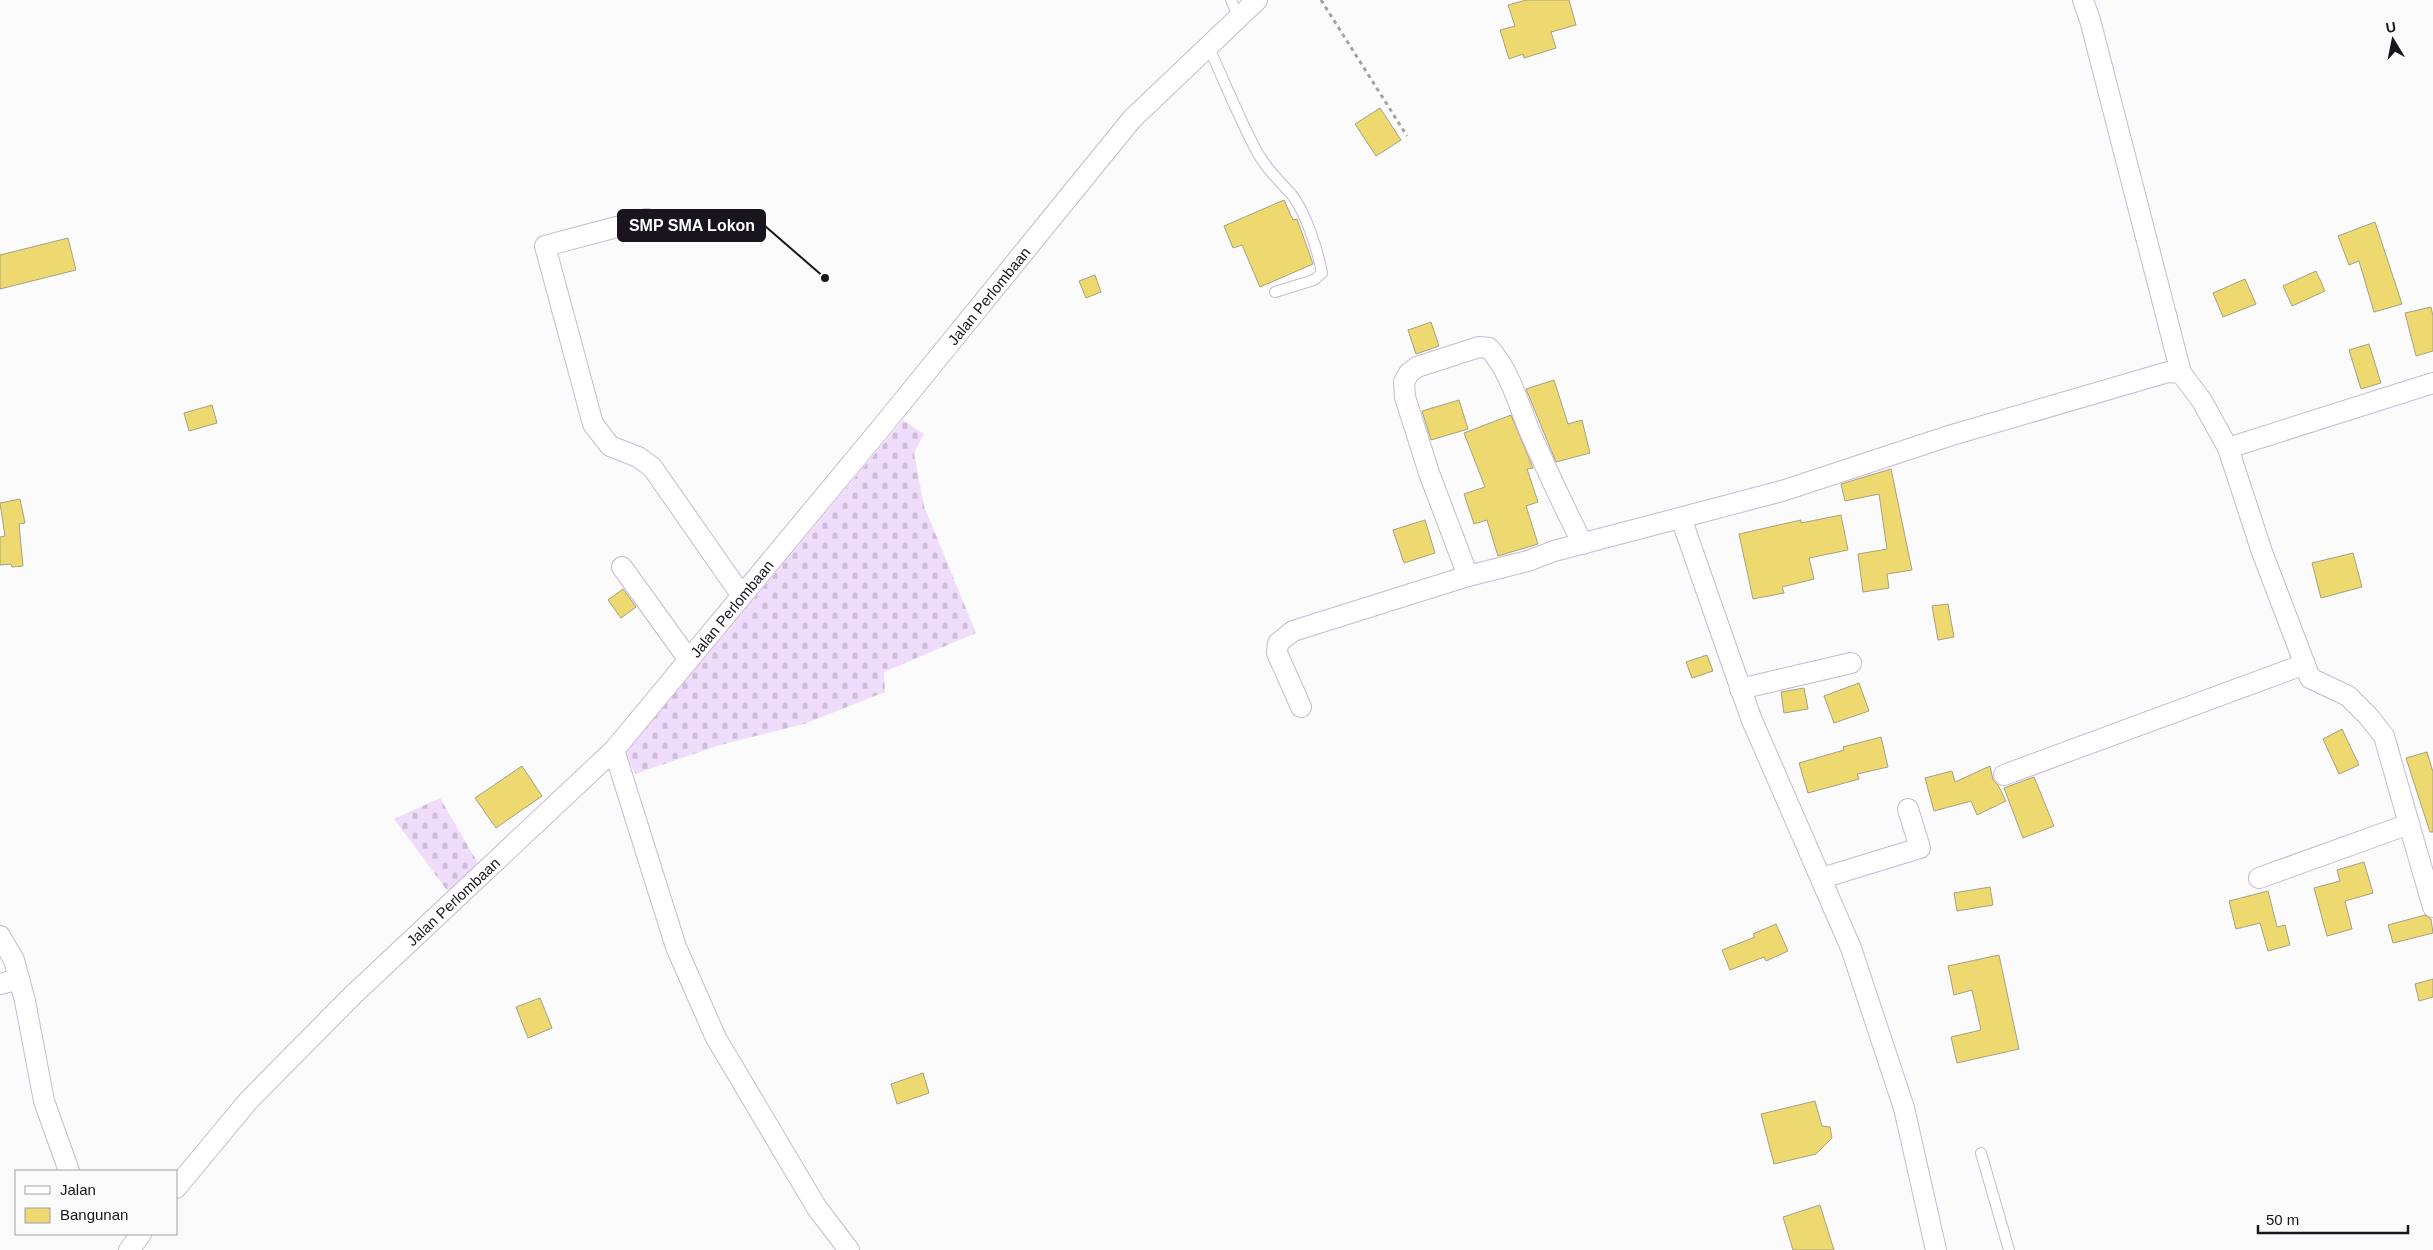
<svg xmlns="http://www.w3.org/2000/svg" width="2433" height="1250" viewBox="0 0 2433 1250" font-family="Helvetica,sans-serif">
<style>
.cemetery{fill:url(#cemetery-stones)}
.building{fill:#edd96f;stroke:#a6a184}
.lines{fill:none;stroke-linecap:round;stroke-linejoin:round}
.service-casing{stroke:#c9b9d4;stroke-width:12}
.minor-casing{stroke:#c9b9d4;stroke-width:22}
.path{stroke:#a5a3a6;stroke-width:3;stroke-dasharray:4 4;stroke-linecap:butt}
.service{stroke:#fff;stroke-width:10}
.minor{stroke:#fff;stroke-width:20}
.labels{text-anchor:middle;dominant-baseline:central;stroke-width:5;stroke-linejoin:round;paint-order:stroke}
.street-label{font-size:15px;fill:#1a141e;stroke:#fbfbfb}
.leader{fill:none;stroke:#1a141e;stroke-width:2}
.callout-dot{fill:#1a141e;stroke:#fbfbfb;stroke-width:2}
.callout{fill:#1a141e;stroke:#1a141e;stroke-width:2}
.callout-label{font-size:16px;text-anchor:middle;font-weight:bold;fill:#fff}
</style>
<defs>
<pattern id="cemetery-stones" width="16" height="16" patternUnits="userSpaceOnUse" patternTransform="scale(1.25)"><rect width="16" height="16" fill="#f0ddfc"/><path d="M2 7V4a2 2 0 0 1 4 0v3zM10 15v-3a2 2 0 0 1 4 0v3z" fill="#cdbdd8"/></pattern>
</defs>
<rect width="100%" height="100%" fill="#fbfbfb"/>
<path class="cemetery" d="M903,420l21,14 -10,19 10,53 52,127 -92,39 1,20 -81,32 -84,21 -85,29 -10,-21z
M440,798l39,67 -30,28 -55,-74z"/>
<path class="building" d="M1526,0h43l7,25 -25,7 5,16 -32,10 -1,-4 -14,5 -9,-29 15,-4 -7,-21z
M1380,108l21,32 -25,16 -21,-32z
M1284,200l9,20 4,-1 16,45 -53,23 -18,-42 -9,3 -9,-22z
M2375,222l27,82 -28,8 -15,-51 -10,4 -11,-29z
M68,238l8,32 -76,19v-34z
M2316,271l9,20 -33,15 -9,-20z
M1095,275l6,17 -15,6 -7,-17z
M2245,279l11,25 -33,13 -10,-24z
M2431,307l2,9v35l-17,5 -11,-43z
M1431,322l8,24 -23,8 -8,-24z
M2369,344l12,39 -20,6 -12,-39z
M1554,380l14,44 14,-4 8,33 -34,9 -30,-73z
M1459,400l9,29 -37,11 -9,-29z
M212,405l5,18 -28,8 -5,-18z
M1511,415l22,53 -6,1 11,33 -12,4 12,38 -40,12 -11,-36 -13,4 -10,-30 21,-7 -21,-54z
M1891,469l21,101 -25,4 2,14 -26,4 -5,-38 29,-5 -8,-55 -34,7 -4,-17z
M20,499l5,24 -6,1 4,42 -11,1 -1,-3 -11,1v-28l5,-1 -5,-33z
M1841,515l7,35 -39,8 5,21 -32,8 2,6 -31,6 -14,-65 62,-14v3z
M1425,520l10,33 -31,10 -11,-33z
M2353,553l9,34 -41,11 -9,-35z
M623,589l13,18 -15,11 -13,-18z
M1948,604l6,33 -16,3 -6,-34z
M1707,655l6,16 -21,7 -6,-16z
M1859,683l10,28 -35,12 -10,-27z
M1804,688l4,21 -24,4 -3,-21z
M2342,729l17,36 -20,9 -16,-35z
M1881,737l7,30 -31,7 2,5 -51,14 -9,-30 45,-13 -1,-3z
M2427,752l6,20v60h-3l-24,-74z
M522,766l20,30 -46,32 -21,-30z
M1990,766l3,14 5,5 8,16 -29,14 -6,-14 -37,10 -9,-33 27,-7 3,11z
M2034,777l20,49 -31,12 -19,-50z
M2364,862l9,31 -28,8 7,28 -25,7 -13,-48 26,-7 -3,-11z
M1990,887l3,18 -36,6 -3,-18z
M2268,891l9,36 8,-2 5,20 -22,6 -8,-28 -24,6 -7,-28z
M2425,915l6,4 2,14 -40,10 -5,-18z
M1776,924l12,27 -22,10 -2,-4 -34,13 -8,-20 33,-13 -2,-3z
M1999,955l20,94 -62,14 -6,-26 30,-7 -9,-40 -18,5 -6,-29z
M2433,979v18l-14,4 -4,-17z
M540,998l12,30 -24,10 -12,-31z
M923,1073l6,20 -32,11 -6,-20z
M1815,1101l7,25 8,1 2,11 -16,16 -42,10 -13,-50z
M1820,1205l14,45h-41l-10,-33z"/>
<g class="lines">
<defs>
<path id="service" d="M1231,0l7,16
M1208,46c16,34 30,70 48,104 9,18 23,30 36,45 14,18 26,56 30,78l-8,7 -39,12
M1981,1153l28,97"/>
<g id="minor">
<path d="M2083,0l7,20 91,353"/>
<path d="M647,219l-102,27 48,178 17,22 28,11 14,10 90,129"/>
<path d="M2228,448l34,104 48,126 38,18 20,20 16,20 25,88"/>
<path d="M1681,518l70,200 100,230 53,160 32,142"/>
<path d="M1583,544c-20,-38 -37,-76 -54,-114 -11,-28 -20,-60 -40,-82l-10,-1 -62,20 -8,6 -5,9 1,15 24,76 39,103 60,-15 26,-10 228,-60 170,-56 216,-63 13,1 21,28 26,47 205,-65"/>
<path d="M622,567l67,93"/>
<path d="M1740,689l111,-26"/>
<path d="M1301,707l-24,-54 1,-10 15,-12 175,-55"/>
<path d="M614,750l62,197 40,91 101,170 32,42"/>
<path d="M2004,775l301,-111"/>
<path d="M1822,878l98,-30 -12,-39"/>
<path d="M2259,878l150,-54 24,83"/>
<path d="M0,936l14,24 11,41 19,100 25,70"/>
<path d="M0,984l19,-5"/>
<path id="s1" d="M176,1188l73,-88 105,-106 260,-244 267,-322 251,-309 125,-119"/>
<path d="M129,1250l12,-16"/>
</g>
</defs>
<use href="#service" class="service-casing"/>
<use href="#minor" class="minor-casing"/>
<path class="path" d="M1321,0l86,136"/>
<use href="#service" class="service"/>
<use href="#minor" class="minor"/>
</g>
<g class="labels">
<g class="street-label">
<text stroke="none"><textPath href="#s1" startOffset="1209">Jalan Perlombaan</textPath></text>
<text stroke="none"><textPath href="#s1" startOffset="804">Jalan Perlombaan</textPath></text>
<text stroke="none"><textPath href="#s1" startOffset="399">Jalan Perlombaan</textPath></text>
</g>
</g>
<path class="leader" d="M825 278L765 226"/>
<circle class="callout-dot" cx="825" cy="278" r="5"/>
<rect class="callout" x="618" y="210" width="147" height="31" rx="5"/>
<g class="callout-label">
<text x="692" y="231">SMP SMA Lokon</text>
</g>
<rect x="15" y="1170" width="162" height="65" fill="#fbfbfb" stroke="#a19fa3"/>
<rect x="25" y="1186" width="25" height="8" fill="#ffffff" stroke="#a19fa3"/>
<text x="60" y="1195" font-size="15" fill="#1a141e">Jalan</text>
<rect x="25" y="1208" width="25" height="15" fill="#edd96f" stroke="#a19fa3"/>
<text x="60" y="1220" font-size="15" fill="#1a141e">Bangunan</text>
<g transform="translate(2393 40) rotate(350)" stroke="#fbfbfb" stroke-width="4" paint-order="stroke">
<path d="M0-4L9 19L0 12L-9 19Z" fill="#1a141e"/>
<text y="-8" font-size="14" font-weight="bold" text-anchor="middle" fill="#1a141e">U</text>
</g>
<path d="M2258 1225v8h150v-8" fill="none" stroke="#1a141e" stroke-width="2.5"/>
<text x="2266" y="1225" font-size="15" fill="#1a141e" stroke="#fbfbfb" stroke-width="4" paint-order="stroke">50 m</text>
</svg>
